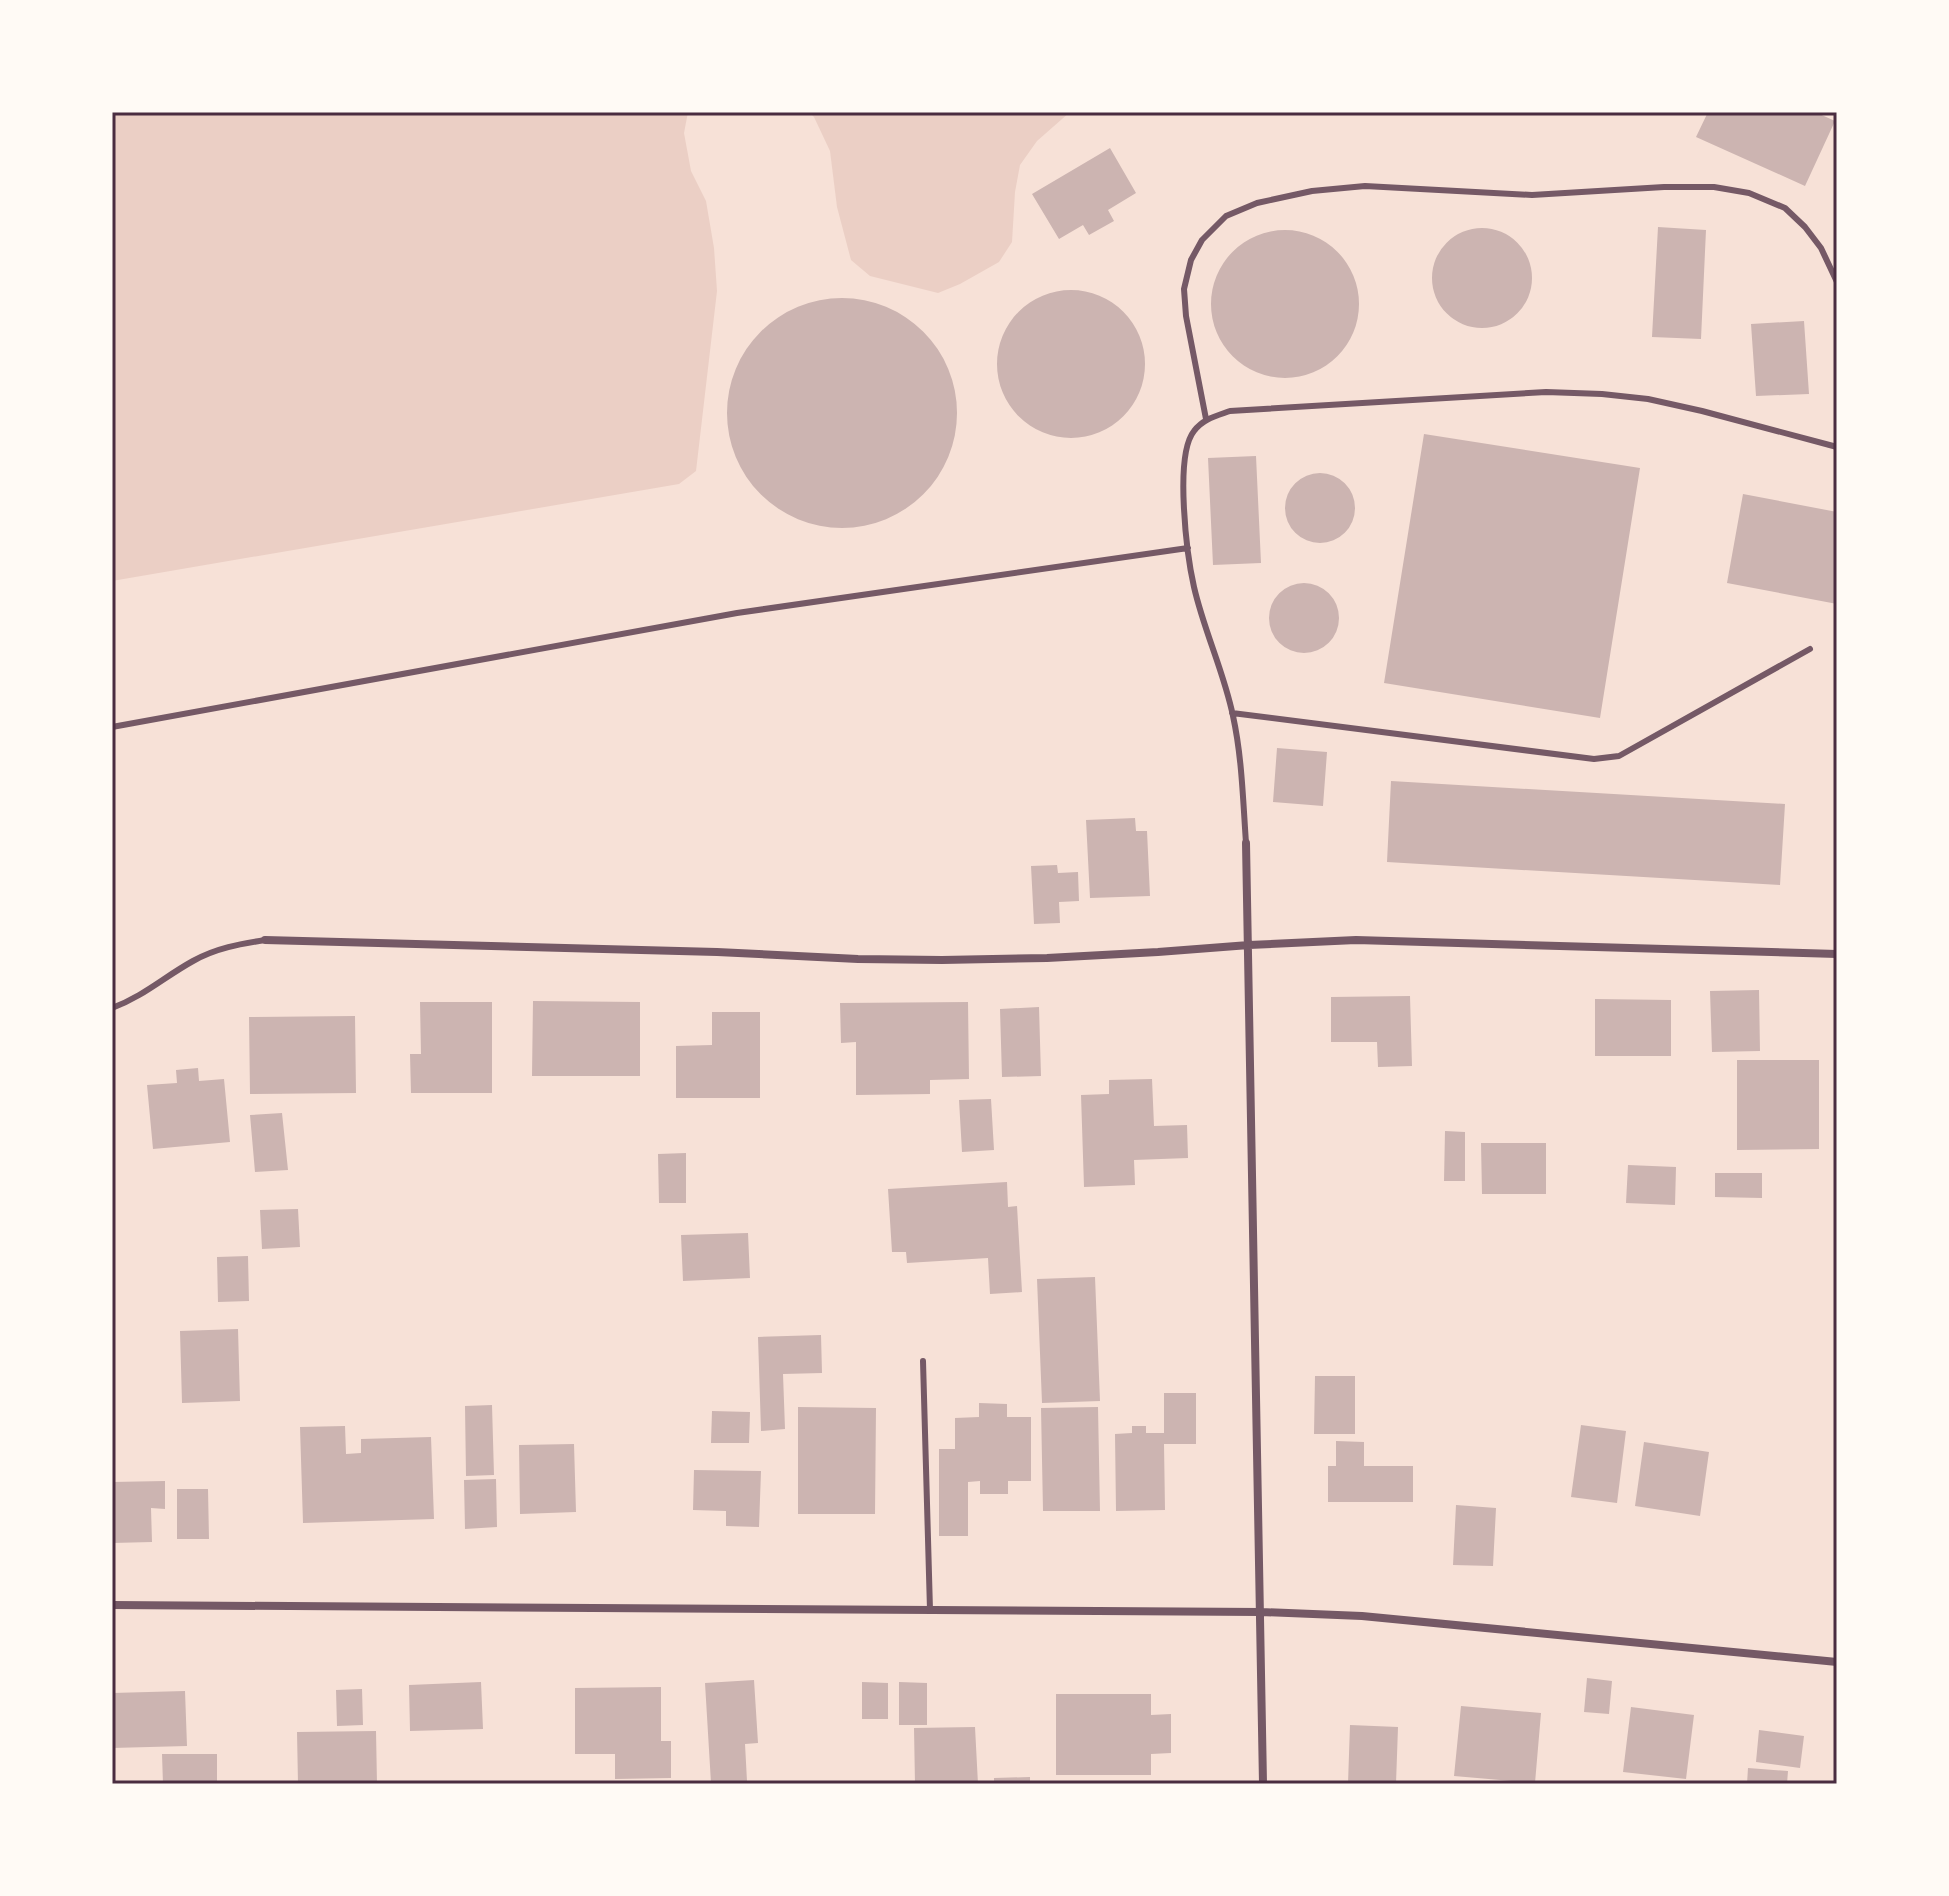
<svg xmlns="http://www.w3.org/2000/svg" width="1949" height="1896" viewBox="0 0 1949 1896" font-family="'Exo 2',sans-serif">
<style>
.green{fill:#ebcfc5}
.building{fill:#ccb4b1}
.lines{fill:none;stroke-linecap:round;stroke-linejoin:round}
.service{stroke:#755966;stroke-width:6}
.minor{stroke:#755966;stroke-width:8}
.neatline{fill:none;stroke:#4a2c40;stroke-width:3}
</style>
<rect width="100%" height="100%" fill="#f7e1d7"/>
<path class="green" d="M112,112h576l-4,21 7,38 15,30 8,47 3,43 -21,180 -17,13 -567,97z
M809,112h261l-33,29 -17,24 -5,27 -3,50 -13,20 -39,22 -22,9 -68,-17 -19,-16 -14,-53 -7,-56 -16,-34z"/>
<path class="building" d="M1708,112h107l20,9 -30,65 -109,-49z
M1110,148l26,45 -28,17 6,11 -25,14 -6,-10 -24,14 -27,-45z
M1658,227l48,3 -5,109 -49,-2z
M1432 278a50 50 0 1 1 100 0a50 50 0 1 1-100 0Z
M1211 304a74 74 0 1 1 148 0a74 74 0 1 1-148 0Z
M997 364a74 74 0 1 1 148 0a74 74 0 1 1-148 0Z
M727 413a115 115 0 1 1 230 0a115 115 0 1 1-230 0Z
M1804,321l5,73 -53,2 -5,-72z
M1424,434l216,34 -40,250 -216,-35z
M1256,456l5,107 -48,2 -5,-107z
M1285 508a35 35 0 1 1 70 0a35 35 0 1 1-70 0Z
M1743,494l94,18v92l-110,-21z
M1269 618a35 35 0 1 1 70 0a35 35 0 1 1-70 0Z
M1277,748l50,4 -4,54 -50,-4z
M1391,781l394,23 -5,81 -393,-23z
M1135,818l1,13h11l3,65 -60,2 -4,-78z
M1057,865l1,8 20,-1 1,29 -20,1 1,21 -26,1 -3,-58z
M1759,990l1,61 -48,1 -2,-61z
M1410,996l2,70 -34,1 -1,-25h-46v-45z
M1595,999l76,1v56h-76z
M533,1001l107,1v74h-108z
M420,1002h72v91h-81l-1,-39h11z
M968,1002l1,77 -39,1v14l-74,1v-53l-15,1 -1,-40z
M1039,1007l2,69 -39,1 -2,-68z
M712,1012h48v86h-84v-52l36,-1z
M355,1016l1,77 -106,1 -1,-77z
M1737,1060h82v89l-82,1z
M198,1068l1,13 25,-2 6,63 -77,7 -6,-64 30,-2 -1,-13z
M1152,1079l2,47 33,-1 1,33 -54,2 1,25 -51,2 -3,-92 28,-1v-14z
M991,1099l3,51 -32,2 -3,-52z
M282,1113l6,57 -33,2 -5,-57z
M1445,1131l20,1v49h-21z
M1481,1143h65v51h-64z
M686,1153v50h-27l-1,-49z
M1628,1165l48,2 -1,38 -49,-2z
M1715,1173h47v25l-47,-1z
M1007,1182l1,25 9,-1 5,86 -32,2 -2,-36 -81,5 -1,-11h-14l-4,-63z
M298,1209l2,38 -38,2 -2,-39z
M748,1233l2,45 -67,3 -2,-46z
M248,1256l1,45 -31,1 -1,-45z
M1095,1277l5,124 -58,2 -5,-124z
M238,1329l2,72 -58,2 -2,-72z
M821,1335l1,38 -39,1 2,55 -24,2 -3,-94z
M1315,1376h40v58h-41z
M1164,1393h32v51h-32l1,66 -49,1 -1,-77 17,-1v-7h14v7h18z
M979,1403l28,1v13h24v64h-23v13h-28v-13l-12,1v54h-29v-87h16v-31l24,-1z
M492,1405l2,70 -28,1 -1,-70z
M798,1407l78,1 -1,106h-77z
M1098,1407l2,104h-57l-2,-103z
M712,1411l38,1 -1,31h-38z
M1581,1425l45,6 -9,72 -46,-6z
M345,1426l1,28 15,-1v-14l70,-2 3,82 -131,4 -3,-96z
M1336,1441l28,1v24h49v36h-85v-36h8z
M1644,1442l65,10 -9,64 -65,-10z
M574,1444l2,68 -56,2 -1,-69z
M694,1470l67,1 -2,56 -33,-1v-15l-33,-1z
M496,1479l1,48 -32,2 -1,-49z
M165,1481v28l-14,-1 1,34 -40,1v-61z
M177,1489h31l1,50h-32z
M1456,1505l40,3 -3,58 -40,-1z
M1587,1678l25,3 -3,33 -25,-2z
M754,1680l4,63 -13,1 2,37 -36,2 -6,-100z
M481,1682l2,47 -73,2 -1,-46z
M862,1682l26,1v36h-26z
M899,1682l28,1v42h-28z
M661,1687v54h10v37l-56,1v-25h-40v-66z
M362,1689l1,36 -26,1 -1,-36z
M185,1691l2,55 -75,2v-55z
M1056,1694h95v21l20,-1v39l-20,1v21h-95z
M1461,1706l80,7 -6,70 -81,-7z
M1631,1707l63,8 -8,64 -63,-7z
M1350,1725l48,2 -2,57h-48z
M975,1727l3,57h-63l-1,-56z
M1759,1730l45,6 -4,32 -44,-6z
M376,1731l1,53h-79l-1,-52z
M162,1754h55v30h-54z
M1748,1768l40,3 -1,13h-40z
M1030,1777v7h-36v-6z"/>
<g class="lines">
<path class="service" d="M1206,419l-20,-103 -2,-27 7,-29 11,-20 24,-24 31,-13 55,-12 53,-5 167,9 132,-8h50l35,6 36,15 20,19 16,21 16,34
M1232,713l362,46 25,-3 191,-107
M112,727l625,-114 451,-65
M1246,843c-3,-42 -4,-86 -13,-127 -9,-44 -29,-85 -39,-129 -7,-31 -20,-131 0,-156 9,-12 22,-15 36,-20l316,-19 56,2 46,5 54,12 135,36
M112,1008c32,-12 52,-31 81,-47 23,-13 47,-17 72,-21
M923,1361l7,249"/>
<path class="minor" d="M1246,843l17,941
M265,940l452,12 141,7 84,1 105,-2 111,-6 91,-7 107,-5 481,14
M112,1605l1149,7 101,4 475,46"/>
</g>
<rect width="1949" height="1896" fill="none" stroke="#fffaf5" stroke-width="228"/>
<rect x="114" y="114" width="1721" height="1668" class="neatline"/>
</svg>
